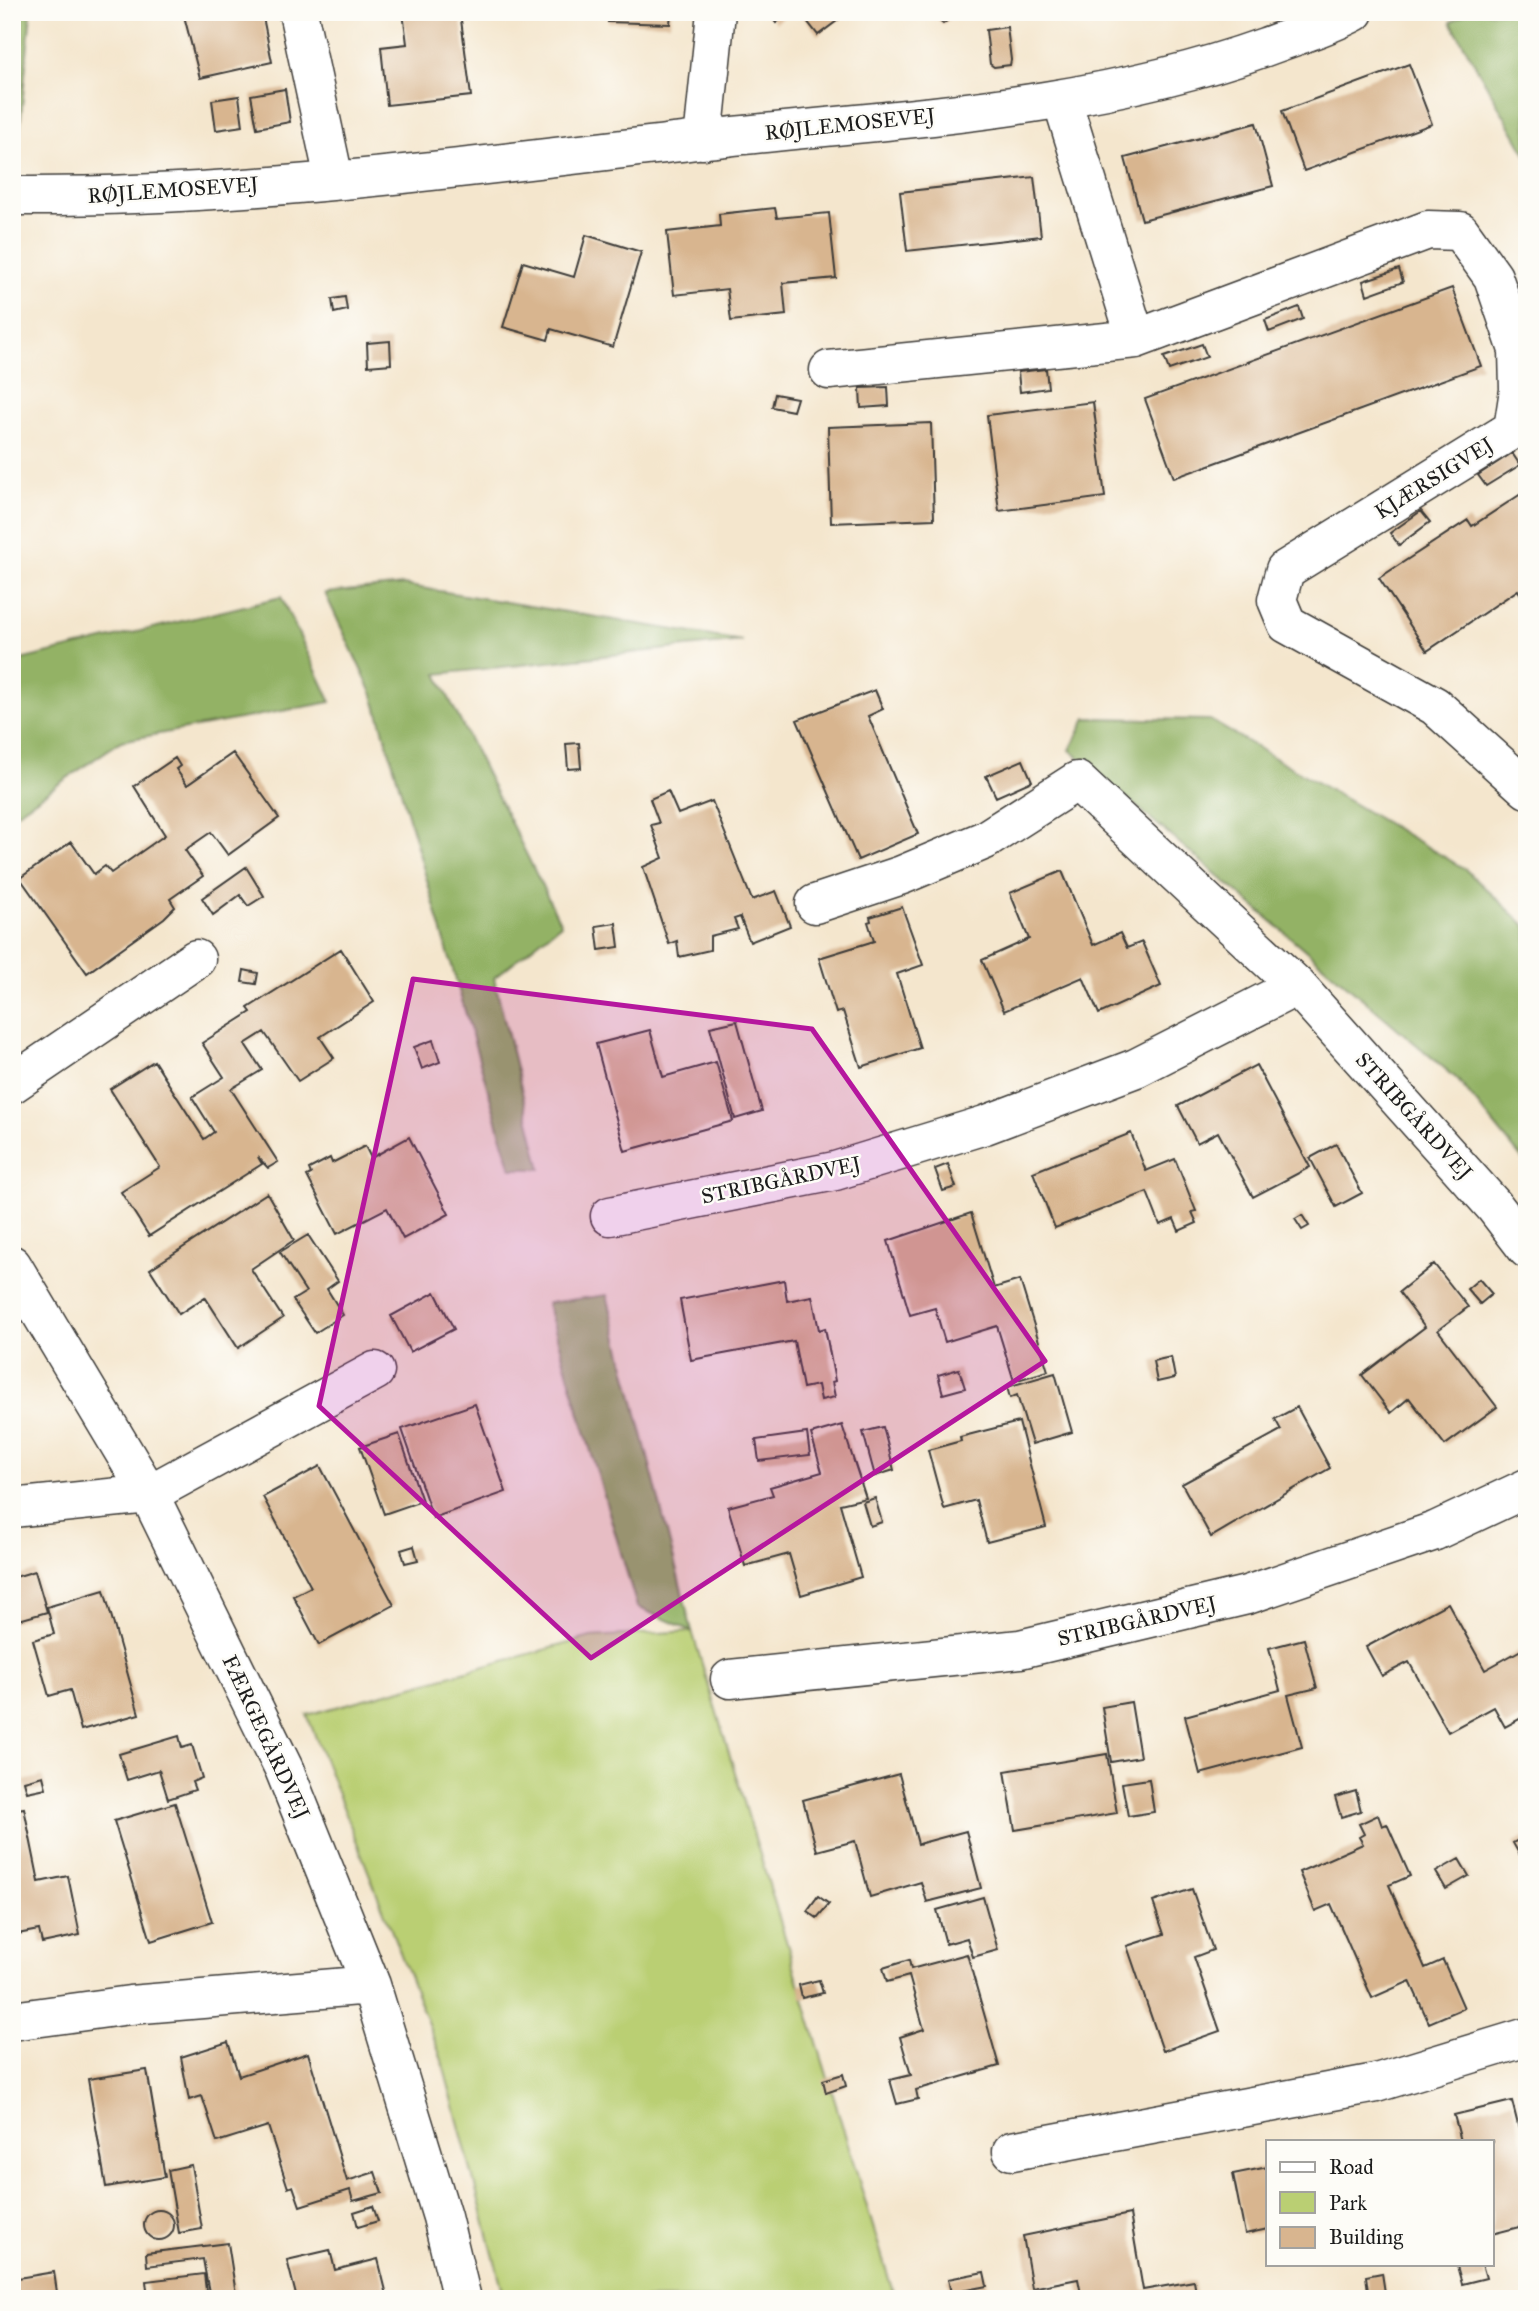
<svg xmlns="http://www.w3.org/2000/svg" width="1539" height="2311" viewBox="0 0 1539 2311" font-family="'IM FELL Great Primer',serif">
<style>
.green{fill:#bacf73;stroke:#6b7648;stroke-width:2}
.forest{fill:#93b265;stroke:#586740;stroke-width:2}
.building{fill:#d8b58f}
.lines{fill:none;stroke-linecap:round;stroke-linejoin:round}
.minor-casing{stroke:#3c3a37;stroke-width:41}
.minor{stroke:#fff;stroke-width:38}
.marked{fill:#b5179e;fill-opacity:0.2;stroke:#b5179e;stroke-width:5;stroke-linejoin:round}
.labels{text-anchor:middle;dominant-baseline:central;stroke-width:5;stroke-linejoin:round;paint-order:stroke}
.street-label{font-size:21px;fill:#1c1c1c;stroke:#fdfcf7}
</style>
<rect width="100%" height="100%" fill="#fdfcf7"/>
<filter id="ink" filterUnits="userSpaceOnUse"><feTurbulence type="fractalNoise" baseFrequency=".0143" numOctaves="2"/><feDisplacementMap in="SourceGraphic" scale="14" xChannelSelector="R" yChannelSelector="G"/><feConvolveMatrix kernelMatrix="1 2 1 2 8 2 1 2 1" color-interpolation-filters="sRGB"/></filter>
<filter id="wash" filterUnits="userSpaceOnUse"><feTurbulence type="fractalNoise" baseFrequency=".00686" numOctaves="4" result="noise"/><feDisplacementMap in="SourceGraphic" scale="28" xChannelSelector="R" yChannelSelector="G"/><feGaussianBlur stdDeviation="1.57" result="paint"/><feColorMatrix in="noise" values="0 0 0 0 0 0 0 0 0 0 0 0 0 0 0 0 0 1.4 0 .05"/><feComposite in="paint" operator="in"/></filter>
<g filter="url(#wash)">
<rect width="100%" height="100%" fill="#f4e6cd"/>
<path class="green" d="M692,1631l203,668h-390l-64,-242 -134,-342 284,-78z"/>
<path class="forest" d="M12,12h19l-12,126h-7z
M1468,12h59v144l-76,-134z
M403,585l339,56 -305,33 124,250 -67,54 47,191h-30l-138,-474 -48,-102z
M281,597l50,105 -210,39 -109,75v-154z
M1086,718l124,2 255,149 62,58v238l-70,-86 -387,-329z
M607,1295l85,336 -55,-24 -90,-304z"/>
<g id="blocks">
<path class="building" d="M183,12h79l10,50 -72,16z
M403,12h57l11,84 -84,9 -6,-58 26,-3z
M609,12h62l-1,12 -62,-2z
M767,12h23l-14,11z
M800,12h49l-31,23z
M929,12h29l-15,12z
M1007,27l4,33 -1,5 -16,2 -4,-3 -4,-34z
M1409,64l23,60 -128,47 -22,-60z
M285,89l5,33 -33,6 -6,-33z
M239,96l4,30 -27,4 -4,-30z
M1256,123l17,63 -131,34 -17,-62z
M1034,177l7,59 -134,15 -7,-59z
M775,208l2,10 52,-5 7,65 -53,5 3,32 -55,6 -4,-32 -53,6 -7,-63 53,-6 -1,-12z
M586,235l55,17 -28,95 -62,-18 -3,11 -45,-13 20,-65 51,15z
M1399,269l4,13 -36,13 -4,-14z
M1452,288l29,78 -307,112 -29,-79z
M345,297l2,13 -13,3 -2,-14z
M1299,307l4,12 -34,13 -4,-12z
M390,341l1,23 -23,2 -1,-23z
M1202,344l5,13 -38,13 -5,-13z
M1046,369l2,19 -28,4 -2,-20z
M888,387l1,19 -28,2 -1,-20z
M775,394l22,4 -4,13 -21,-4z
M1093,402l12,95 -106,14 -12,-96z
M931,423l3,96 -103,4 -3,-96z
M1512,453l8,12 -34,21 -8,-11z
M1527,490v102l-6,3 -3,-5 -91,61 -48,-73 89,-58 4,6z
M1421,511l9,11 -31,23 -9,-12z
M875,690l8,19 -15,7 50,118 -60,26 -61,-140z
M579,743l2,25 -13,1 -2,-25z
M233,753l46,65 -51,37 -17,-23 -26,18 18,26 -33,23 5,8 -11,11 -77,55 -67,-95 51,-36 23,32 11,-8 6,7 54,-38 -31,-49 41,-28 5,8 -4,3 11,16z
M1023,760l9,21 -36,16 -10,-21z
M668,791l10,23 34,-13 40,99 24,-9 14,35 -40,16 -10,-25 -6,2 4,10 -28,7v14l-31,7 -2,-16 -8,3 -26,-77 20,-9 -12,-33 8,-2 -9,-24z
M246,867l18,29 -16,10 -8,-11 -27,20 -11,-17z
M1062,871l31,74 27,-12 7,15 15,-6 19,44 -62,28 -16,-37 -79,34 -22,-51 47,-21 -19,-46z
M902,907l21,58 -26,9 23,74 -59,19 -18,-56 -7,2 -17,-55 55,-17 -6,-19 3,-1 -1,-4z
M616,923l3,24 -20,3 -3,-24z
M341,949l33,53 -54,35 14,21 -36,23 -34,-49 -19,12 17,26 -31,19 47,73 -10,6 -10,-11 4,7 -113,72 -28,-44 39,-25 -50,-78 44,-28 50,78 10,-7 -22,-35 32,-20 -22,-34 49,-31 -3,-4z
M244,970l14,3 -2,11 -14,-2z
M737,1021l25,90 -27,8 -25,-92z
M650,1030l13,47 53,-15 17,59 -108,30 -29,-107z
M433,1040l7,22 -18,7 -8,-22z
M1256,1065l54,102 -57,30 -35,-65 -21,11 -19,-37z
M1131,1133l15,38 29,-12 21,52 -4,1 5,11 -18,8 -5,-12 -14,6 -13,-33 -92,36 -22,-56z
M409,1137l40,77 -46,25 -16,-31 -50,26 -30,-58 4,-2 -2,-5 21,-11 2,5 33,-17 6,12z
M1336,1144l26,49 -26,14 -26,-49z
M948,1164l8,23 -13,4 -8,-22z
M267,1193l27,47 -43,29 32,49 -45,30 -33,-51 -26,17 -29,-45z
M971,1213l23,75 26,-8 28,91 -34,10 -17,-55 -52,16 -10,-34 -25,7 -22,-74z
M1302,1215l7,11 -7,4 -7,-11z
M308,1235l30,46 -11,8 16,26 -28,18 -22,-33 13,-8 -26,-40z
M1434,1264l34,43 -30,23 59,77 -52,38 -36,-47 -18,15 -29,-38 63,-48 -26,-35z
M1479,1279l13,15 -12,10 -13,-15z
M784,1280l3,21 25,-5 7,34 6,-2 10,53 -3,1 3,15 -14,3 -3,-15 -15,3 -9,-47 -103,19 -11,-60z
M435,1292l19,37 -44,23 -19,-36z
M1171,1357l4,21 -18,4 -4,-21z
M959,1369l6,19 -22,6 -5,-19z
M1055,1373l17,59 -40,12 -15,-49 -7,3 -3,-11z
M475,1404l31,88 -73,26 -31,-89z
M1297,1407l33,61 -119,69 -29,-53 99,-54 -6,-11z
M1019,1422l27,105 -59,15 -11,-42 -32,9 -16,-59 33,-9 -1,-4z
M842,1425l24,73 -26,6 21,73 -60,18 -12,-41 -44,12 -17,-59 45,-12 -3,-8 52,-15 -11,-38z
M883,1427l11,43 -19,6 -12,-44z
M807,1433l3,22 -51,6 -3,-21z
M399,1434l23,67 -38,13 -24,-67z
M320,1466l74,139 -75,40 -26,-49 18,-9 -48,-90z
M875,1498l7,24 -12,4 -7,-24z
M414,1546l4,14 -13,3 -4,-13z
M35,1571l12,41 -35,10v-44z
M104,1590l35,124 -58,16 -11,-40 -21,6 -16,-56 21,-6 -7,-27z
M1448,1603l37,67 36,-20 6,9v56l-22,12 -11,-20 -46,25 -39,-70 -27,14 -16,-29z
M1304,1639l13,49 -29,7 14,52 -102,27 -15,-58 95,-26 -11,-42z
M1131,1702l9,55 -29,5 -9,-55z
M179,1736l3,12 10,-3 10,33 -10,4 3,8 -27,9 -9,-29 -32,10 -8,-26z
M1107,1754l10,59 -102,17 -10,-59z
M899,1774l19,70 48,-13 15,57 -54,14 -6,-20 -51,15 -15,-56 -38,10 -14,-51z
M43,1776l3,12 -19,4 -3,-11z
M1149,1779l5,33 -26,4 -6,-33z
M1356,1791l5,20 -20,6 -6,-20z
M175,1803l37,119 -61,19 -37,-120z
M24,1808l15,74 29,-6 12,59 -38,8 -3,-13 -27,5v-125z
M1378,1815l4,11 5,-2 23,52 -21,9 36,83 18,-8 21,48 -35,15 -19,-42 -38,17 -41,-94 -16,7 -16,-39 64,-28 -4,-7 5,-3 -5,-10z
M1527,1835v33l-14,-25z
M1459,1859l10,17 -23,13 -10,-17z
M1192,1889l21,61 -19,7 26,74 -57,20 -36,-105 37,-12 -11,-32z
M818,1896l11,8 -12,14 -10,-7z
M983,1897l15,53 -25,7 -6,-19 -21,6 -9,-34z
M967,1954l32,112 -83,24 2,9 -21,5 -7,-24 21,-5 -11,-38 24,-8 -15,-53 -22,6 -4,-14 26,-8 2,9z
M819,1980l4,13 -21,5 -3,-13z
M228,2042l11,34 69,-23 39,128 28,-9 7,21 -29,8 -3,-11 -50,16 -7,-20 -5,2 -20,-62 -51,16 -15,-46 -13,4 -8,-43z
M147,2070l18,107 -59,10 -18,-108z
M843,2074l3,12 -20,7 -3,-13z
M1512,2101l15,60v64l-35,9v-93h-31l-7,-26z
M191,2165l11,64 -23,4 -11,-63z
M1268,2167v62l-23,5 -12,-60z
M373,2206l5,15 -20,6 -4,-15z
M144 2225a15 15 0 1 1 30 0a15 15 0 1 1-30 0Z
M1130,2214l13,76 51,-9 3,18h-115l-4,-20 -46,9 -9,-52z
M228,2243l8,51 -26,4 -7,-39 -56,7 -1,-13z
M330,2250l5,20 43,-11 10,40h-91l-10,-39z
M1467,2264h15l4,14 -24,6 -5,-18z
M54,2272l4,27h-44l-2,-20z
M984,2272l3,14 -36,7 -3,-14z
M1382,2273l4,26h-25l-1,-6 8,-2 -2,-15z
M204,2274l3,25h-59l-2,-18z"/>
</g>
</g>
<g filter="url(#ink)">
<use href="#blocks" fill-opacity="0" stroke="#3c3a37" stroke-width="2"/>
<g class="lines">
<defs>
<path id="minor" d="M298,12l36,167
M1062,100l74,239 292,-109 32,1 33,46 25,73 1,40 -6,39 -228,141 -8,30 10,24 148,82 92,83
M703,140l13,-128
M12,196c232,2 465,-30 695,-57 187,-21 379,-28 558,-92 29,-11 61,-20 89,-35
M829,370l307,-31
M815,904l87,-29 83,-35 92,-59 220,205 197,220 33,43
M12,1084l184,-125
M610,1216l225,-45 150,-46 151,-57 161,-82
M12,1265l137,229 135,275 87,216 71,232 20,82
M12,1508l137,-14 226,-123
M730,1679l290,-30 227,-54 188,-64 92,-43
M12,2021l118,-16 241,-20
M1012,2151l364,-68 151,-46"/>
</defs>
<use href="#minor" class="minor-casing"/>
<use href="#minor" class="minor"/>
</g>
</g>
<path class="marked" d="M413,979l399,50 233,332 -454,297 -272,-252z"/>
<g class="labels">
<g class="street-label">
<text transform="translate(850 124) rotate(-6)">RØJLEMOSEVEJ</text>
<text transform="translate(173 190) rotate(-4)">RØJLEMOSEVEJ</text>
<text transform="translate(1434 478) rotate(-32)">KJÆRSIGVEJ</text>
<text transform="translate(1414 1116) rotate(48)">STRIBGÅRDVEJ</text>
<text transform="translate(781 1180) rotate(-12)">STRIBGÅRDVEJ</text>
<text transform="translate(1137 1621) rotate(-13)">STRIBGÅRDVEJ</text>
<text transform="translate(266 1737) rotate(65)">FÆRGEGÅRDVEJ</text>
</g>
</g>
<rect width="1539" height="2311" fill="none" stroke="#fdfcf7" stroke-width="42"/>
<rect x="1266" y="2140" width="228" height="126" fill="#fdfcf7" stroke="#a3a29f" stroke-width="2"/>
<rect x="1280" y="2162" width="35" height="10" fill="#ffffff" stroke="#a3a29f" stroke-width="2"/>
<text x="1329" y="2174" font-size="21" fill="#1c1c1c">Road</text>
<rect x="1280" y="2192" width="35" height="21" fill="#bacf73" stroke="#a3a29f" stroke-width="2"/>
<text x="1329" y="2210" font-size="21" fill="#1c1c1c">Park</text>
<rect x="1280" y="2227" width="35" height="21" fill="#d8b58f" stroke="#a3a29f" stroke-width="2"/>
<text x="1329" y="2244" font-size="21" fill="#1c1c1c">Building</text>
</svg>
